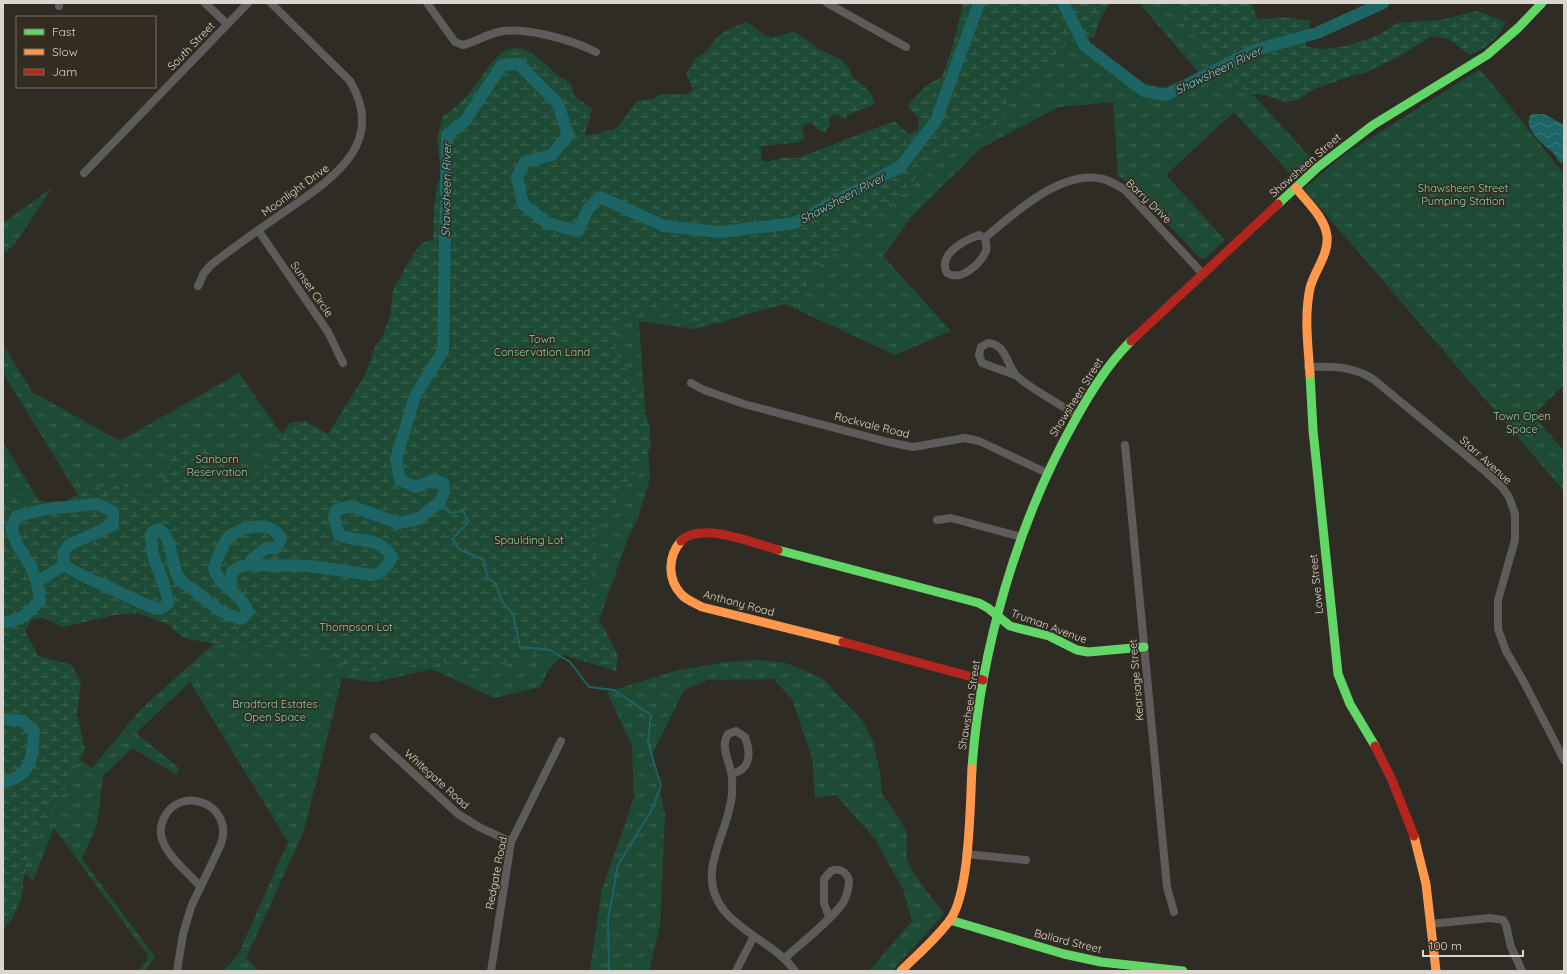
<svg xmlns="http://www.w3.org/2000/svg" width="1567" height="974" viewBox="0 0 1567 974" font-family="Quicksand,sans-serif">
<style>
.grass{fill:url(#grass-tufts)}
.wetland{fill:url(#wetland-marsh)}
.water{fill:url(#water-waves)}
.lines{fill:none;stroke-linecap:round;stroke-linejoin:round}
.stream{stroke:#1d6465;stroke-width:2}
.river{stroke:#1d6465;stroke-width:12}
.street{stroke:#5e5c5a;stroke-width:8}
.fast{stroke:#63d668;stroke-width:9}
.slow{stroke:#ff974d;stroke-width:9}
.jam{stroke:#b3261e;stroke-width:9}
.labels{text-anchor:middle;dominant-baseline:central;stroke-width:3.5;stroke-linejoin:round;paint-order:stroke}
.street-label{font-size:11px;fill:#dad6cf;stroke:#332d21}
.park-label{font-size:11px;fill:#80d3a8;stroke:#332d21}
.water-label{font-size:12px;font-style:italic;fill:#63d4d6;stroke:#332d21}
</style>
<defs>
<pattern id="grass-tufts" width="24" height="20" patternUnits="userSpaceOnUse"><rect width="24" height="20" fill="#1e4b35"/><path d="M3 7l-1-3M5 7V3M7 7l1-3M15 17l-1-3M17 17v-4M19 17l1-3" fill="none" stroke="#3e6451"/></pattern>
<pattern id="wetland-marsh" width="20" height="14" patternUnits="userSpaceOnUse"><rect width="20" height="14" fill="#1e4b35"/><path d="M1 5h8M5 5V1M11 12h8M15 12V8" fill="none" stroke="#3e6451"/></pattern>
<pattern id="water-waves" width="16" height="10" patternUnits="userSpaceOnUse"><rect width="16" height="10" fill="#1d6465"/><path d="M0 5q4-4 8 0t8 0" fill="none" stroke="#3d797a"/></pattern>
</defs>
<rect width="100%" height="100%" fill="#2f2c25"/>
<path class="grass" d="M1139,3h34l51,60 89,97 -19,18 -60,-66 -68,63 59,65 -19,18 -3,1 -4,-2 -69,-73 -12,-8 -5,-74 -54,5 -78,41 -68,67 -30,41 68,75 -56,24 -110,-51 -91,25 -55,-8 11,157 -12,40 -10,20 -27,77 -52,54 -9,18 -46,11 -62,-29 -57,13 -33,-4 -38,153 -58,127 13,13h-36l15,-16 50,-113 -98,-160 -54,51 43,35 -2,7 -45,-27 -29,28 -6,49 -15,34 73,98 -11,14h-6l11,-14 -95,-129 -21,53 -10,-10 9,-143 60,40 50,-60 88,-79 -147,-126 -80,-130v-29l29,48 88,49 119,-68 50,72 50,90 225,-406 219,86 294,-182 10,18 34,21 7,7 31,8h6l35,-13z
M1480,69l84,105v211l-31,30 31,36v40l-260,-302 40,-34z
M52,188l-38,57 -11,9v-31z
M3,442l41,67 -41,113z
M758,660l28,3 36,15 40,42 11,21 7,31 2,22 14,20 11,19v27l7,14 30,40 -52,57h-23l43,-50 -9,-32 -28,-50 -39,-44 -21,3 -3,-40 -20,-59 -19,-20 -65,1 -24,10 -32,65 13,59 -5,111 -11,46h-59l12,-82 32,-91 -2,-52 -25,-54 68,-21 51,-9z"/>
<path class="wetland" d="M963,3h146l-10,19 -5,15 -26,6 -48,43 -12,7 -3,21 -5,9 -17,6 -10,9 -8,2 -38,27 -31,31 -24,13 -11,14 -21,14 4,11 -18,9 -13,15 -10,18 -11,7 -22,4 -50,20h-6l-10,-7 -5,9 -12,-1 -11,-25 -59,23 -2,29 12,20 22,52 2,24 -30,49 -30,39 6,23 -8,26 3,22 26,49 -2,16 -56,-17 -51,8 -31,13 -39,-14 -82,12 -34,-19 -51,-9 -40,2 -49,-9 -14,-13 -31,-12 -23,2 -52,12 -20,-9 -12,2 -6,11 13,25 34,9 9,18 -4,32 8,34 -51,97 -8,19 -5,35 -9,19 -9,10v-431l11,-5 33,9 18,-1 27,-13 30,-4 18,12 20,-4 9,-29 16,-24 17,5 17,22 21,16 12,-4 15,-14 3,-15 20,-26 15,-2 23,13 38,-61 9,-26 8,-12 7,-19 3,-26 20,-36 9,-11 11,-3 1,-30 3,-24 4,-10 -4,-38 6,-22c19,-11 31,-29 44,-47 25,-36 43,-20 69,5 4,3 11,6 15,10 2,3 1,9 4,12 4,5 12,8 17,13l-7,25 4,2 28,-8 20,-27 16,-2 8,-5h26l6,-4 -7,-17 10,-15 10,-6 11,-15 11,-8 19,-7c23,16 18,20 47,9l27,19 19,9 10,10 2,8c10,8 20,13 23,27 -9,5 -22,6 -30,14l-11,-4 -5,4 1,7 -5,7 -7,-2 -6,-7 -7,1 -4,4 3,6v6l-10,3 -33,3v13l3,3 18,-4 19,-1 93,-36 15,13 9,-5 1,-11 -12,-12 20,-21 15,-8 12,-35z
M1173,3h80v4l5,13 24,-3 29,4 -6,25 16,3 26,-3 34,-12 16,-11 43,-3 37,-9 29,11c-8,17 -20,27 -37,33l-20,-16 -17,-3 -34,21 -33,16 -13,3 -38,13 -16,11 -14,2 -16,-6 -20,-3 -10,-7 -39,-42z"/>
<path class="water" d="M1531,114h13l20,11v39c-7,-2 -6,-6 -11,-11 -8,-8 -32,-24 -22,-39z"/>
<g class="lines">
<path class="stream" d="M1064,5l1,-2
M440,502l10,11 13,-2 6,11 -17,17 8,11 23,9 5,19 8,6 6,18 11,12 7,33 30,3 20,12 19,25 25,3 37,25 -3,27 13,44 -10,25 -33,54 -10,54 1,52"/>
<path class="river" d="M1063,3l22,43 59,45 22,4 89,-45 62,-17 66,-30
M37,582l27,-17
M230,589l2,-17 7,-5 13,-3
M3,622c17,0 26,-9 37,-22l-3,-18 -7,-18 -12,-18 -7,-18 6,-12 30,-7 51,-5 15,8v13l-44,20 -6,8 1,12 13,8 72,33 11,3 8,-5c-1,-26 -20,-43 -16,-71l6,-4c17,9 11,38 23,52 4,4 11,7 15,11 16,13 24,21 45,27l7,-7c-7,-21 -28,-23 -34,-44 3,-9 8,-24 15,-31 15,-12 42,-17 52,2l-5,9h-10l-15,12v3l4,2 56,1 60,9c9,0 17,-9 21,-18 -13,-22 -31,-13 -53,-22l-5,-17 2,-8 15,-4 47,17 20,-4 22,-17 4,-10 -1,-9 -10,-3 -17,7 -16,-7 -4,-21 19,-63 28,-45 4,-216 18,-14 37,-56 17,-1 39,40 10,31 -16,20 -27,7 -8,15 6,27 24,19 31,8 10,-22 12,-12 64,29 56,6 75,-9 106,-57 35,-45 43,-118
M3,719l20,2 11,11c-2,26 -2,44 -31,50"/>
<path class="street" d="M205,3l22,21
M427,3l28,39 8,3c12,-3 23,-10 35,-13 26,-6 74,8 98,20
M827,3l79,44
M59,6v-3
M84,173l164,-170
M258,230l70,102 15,31
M985,238c1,4 2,9 1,13 -6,13 -25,31 -39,22 -10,-19 18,-33 32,-38l6,3c29,-25 77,-69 118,-59 8,2 15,7 22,11l77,83
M198,286l6,-13 7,-8c24,-19 50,-37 76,-55 46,-32 100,-66 63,-129l-79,-78
M1308,367c24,-1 44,-1 65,12l113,93 16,15 7,10 6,17v26l-17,60v29l8,22 19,33 39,76
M1015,375l-33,-12 -3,-8 2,-8 7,-4c16,0 19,20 27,31 6,8 50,34 62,41
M691,383l13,7 40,14 144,38 25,5 52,-9 14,3 68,32
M1125,445l42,442 7,25
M937,520l14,-2 70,19
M374,737l84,77 21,13 32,15
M732,774c19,-5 19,-21 13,-37l-9,-6 -8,3c-8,11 1,27 3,38 2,7 1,15 1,22 -2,26 -17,50 -20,76 -5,55 58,65 83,101
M966,854l60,6
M1430,924l60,-6 13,2 3,5 5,22 11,24
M785,958c14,-13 51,-42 59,-57 3,-6 5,-14 5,-21 -3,-9 -10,-12 -18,-9l-7,8v24l5,14
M177,971l6,-37 8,-27 30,-63c14,-41 -43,-61 -58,-24 -3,7 -3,16 1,24 6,14 25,30 35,41
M491,971l20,-129 50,-101
M736,971l18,-35"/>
<path class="fast" d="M1278,204l40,-37 55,-42 114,-70 31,-27 24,-25
M1310,374l3,56 25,244 12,30 25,42
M778,550l201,53 9,5 22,18 39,10 28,14 11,2 56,-5
M972,768c8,-116 45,-245 102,-346 16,-29 33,-57 57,-81
M950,920l114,34 37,8 82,9"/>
<path class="slow" d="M1296,188c11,14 29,30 31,48 2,19 -13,35 -17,52 -6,28 -2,58 0,86
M681,541c-13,15 -14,38 0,53 5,6 14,9 21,13l141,35
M1414,836l12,48 10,87
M901,971c16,-16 35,-32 49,-51 20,-27 20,-116 22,-152"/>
<path class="jam" d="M1131,341l147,-137
M681,541c20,-20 72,2 97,9
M843,642l140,38
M1375,746l17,34 22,56"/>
</g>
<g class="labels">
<g class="street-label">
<text transform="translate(191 46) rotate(-46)">South Street</text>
<text transform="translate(1305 165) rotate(-41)">Shawsheen Street</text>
<text transform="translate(295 190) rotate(-36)">Moonlight Drive</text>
<text transform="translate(1149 201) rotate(44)">Barry Drive</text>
<text transform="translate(312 289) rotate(55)">Sunset Circle</text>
<text transform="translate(1076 397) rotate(-58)">Shawsheen Street</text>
<text transform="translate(872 425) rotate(14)">Rockvale Road</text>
<text transform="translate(1486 460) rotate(42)">Starr Avenue</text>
<text transform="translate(1316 584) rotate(-96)">Lowe Street</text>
<text transform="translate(739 603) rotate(15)">Anthony Road</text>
<text transform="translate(1049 626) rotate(20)">Truman Avenue</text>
<text transform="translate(1136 680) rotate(-95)">Kearsage Street</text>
<text transform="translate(969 705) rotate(-81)">Shawsheen Street</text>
<text transform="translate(437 779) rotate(42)">Whitegate Road</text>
<text transform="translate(496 873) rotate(-79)">Redgate Road</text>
<text transform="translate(1068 941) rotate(14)">Ballard Street</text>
</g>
<g class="park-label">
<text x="1463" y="188">Shawsheen Street<tspan x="1463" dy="13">Pumping Station</tspan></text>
<text x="542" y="339">Town<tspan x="542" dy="13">Conservation Land</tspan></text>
<text x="1522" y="416">Town Open<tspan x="1522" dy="13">Space</tspan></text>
<text x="217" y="459">Sanborn<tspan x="217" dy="13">Reservation</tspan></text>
<text x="529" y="540">Spaulding Lot</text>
<text x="356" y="627">Thompson Lot</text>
<text x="275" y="704">Bradford Estates<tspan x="275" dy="13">Open Space</tspan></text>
</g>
<g class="water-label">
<text transform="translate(1218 70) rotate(-26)">Shawsheen River</text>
<text transform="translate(446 190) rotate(-89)">Shawsheen River</text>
<text transform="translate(842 198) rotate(-28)">Shawsheen River</text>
</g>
</g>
<rect width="1567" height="974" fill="none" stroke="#dad6cf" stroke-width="8"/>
<rect x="16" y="16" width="140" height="72" fill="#332d21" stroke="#767167"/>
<rect x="24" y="29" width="20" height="6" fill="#63d668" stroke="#767167"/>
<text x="52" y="36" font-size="12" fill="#dad6cf">Fast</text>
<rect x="24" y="49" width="20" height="6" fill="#ff974d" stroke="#767167"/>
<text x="52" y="56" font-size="12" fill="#dad6cf">Slow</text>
<rect x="24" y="69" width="20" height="6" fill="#b3261e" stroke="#767167"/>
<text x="52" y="76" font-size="12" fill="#dad6cf">Jam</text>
<path d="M1423 950v6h100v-6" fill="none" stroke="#dad6cf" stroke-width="2"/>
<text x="1429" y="950" font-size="12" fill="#dad6cf" stroke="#332d21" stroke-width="3" paint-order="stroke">100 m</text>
</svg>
